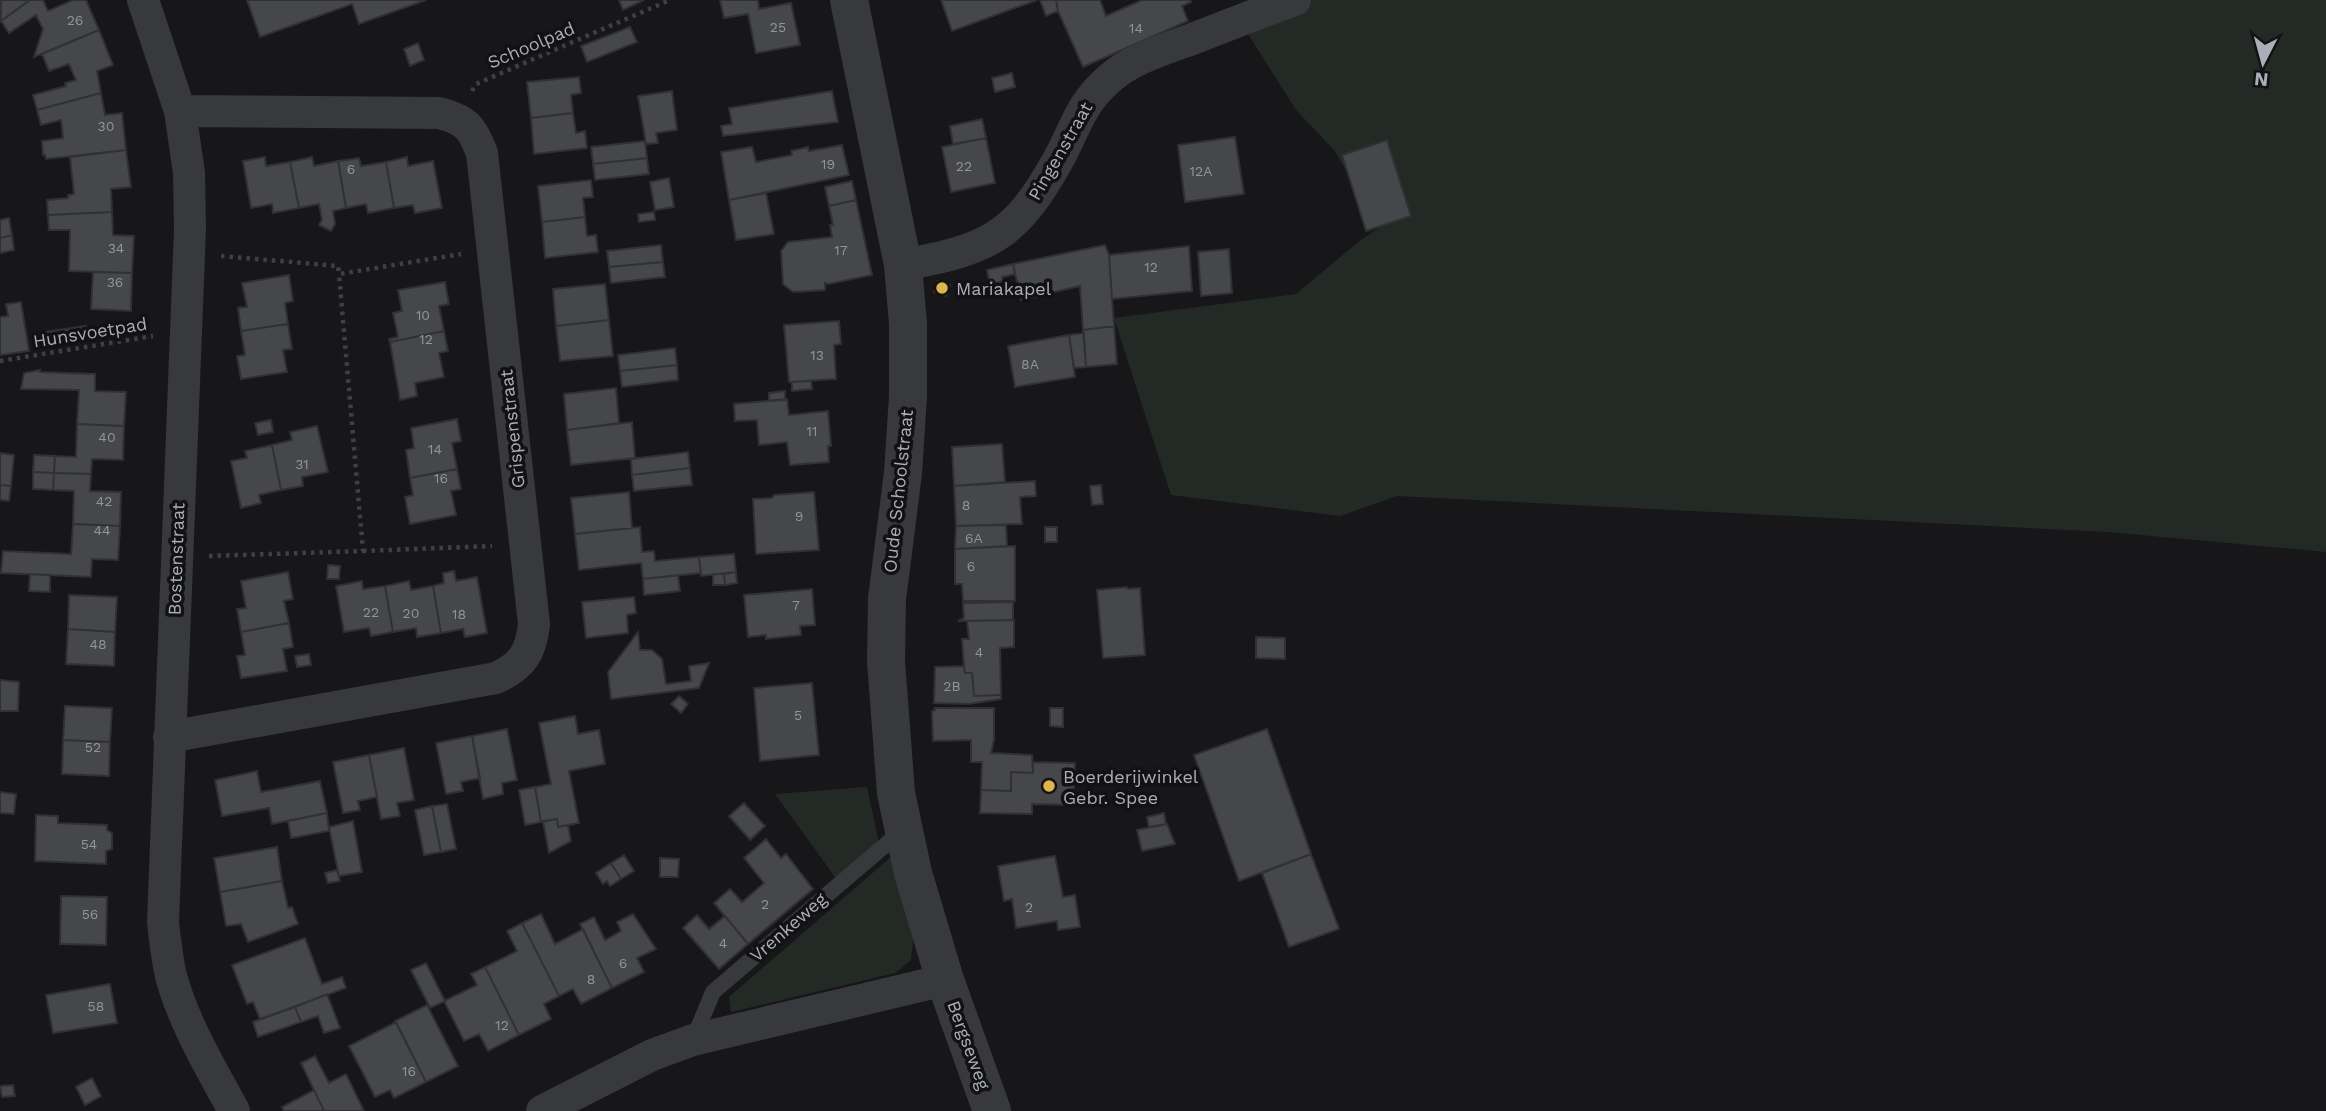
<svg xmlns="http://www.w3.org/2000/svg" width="2326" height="1111" viewBox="0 0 2326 1111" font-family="'Work Sans',sans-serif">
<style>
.green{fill:#232a25}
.building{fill:#46474b;stroke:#313134;stroke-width:2}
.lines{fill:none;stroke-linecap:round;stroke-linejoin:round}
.path{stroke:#3e4044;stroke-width:4.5;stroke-dasharray:3.5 5;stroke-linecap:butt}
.service{stroke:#38393d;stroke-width:16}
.minor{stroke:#38393d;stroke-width:32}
.tertiary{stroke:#38393d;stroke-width:38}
.poi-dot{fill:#deb54a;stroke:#121214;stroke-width:2.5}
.labels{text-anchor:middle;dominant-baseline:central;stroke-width:7;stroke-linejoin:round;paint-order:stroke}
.number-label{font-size:14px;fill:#92949c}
.street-label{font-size:18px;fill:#abaeb7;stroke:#121214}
.poi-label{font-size:18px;fill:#abaeb7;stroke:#121214;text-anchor:start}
</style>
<rect width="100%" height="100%" fill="#171719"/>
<path class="green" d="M1312,0h1014v552l-218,-20 -711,-36 -57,20 -169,-21 -57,-177 182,-24 61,-51 23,-16 -46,-77 -38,-40 -53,-84z
M867,787l12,56 -41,38 -63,-87z
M891,857l23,76 -3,27 -16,13 -164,39 -2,-15z"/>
<path class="building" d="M1,0h29l-29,21z
M30,0h13l5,11 25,-11h13l13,30 -65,27 9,-28 -7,-14 -27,18 -8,-12z
M247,0h179l-67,24 -7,-20 -92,33z
M619,0h25l-21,10z
M720,0h38l1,9 32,-6 9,42 -44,8 -8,-39 -24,4z
M941,0h96l-85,31z
M1040,0h16l2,11 -12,5z
M1056,0h44l6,16 36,-16h48l1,2 -9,4 6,15 -105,46 -25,-56z
M630,27l7,15 -50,20 -6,-16z
M99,30l14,35 -16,6 4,22 -64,17 -4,-15 33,-9 -1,-3 11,-3 -7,-16 -20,7 -7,-17z
M418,43l6,17 -14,6 -6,-17z
M1012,73l3,14 -20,5 -3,-14z
M579,77l2,16 -10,2 2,18 -42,5 -4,-36z
M672,91l5,39 -21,3 2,10 -12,1 -8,-48z
M832,91l6,31 -115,14 -2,-10 11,-2 -3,-16z
M101,93l4,22 17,-2 4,37 -80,9 -1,-4h-2l-1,-14 21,-3 -2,-18 -20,5 -4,-15z
M573,113l3,20 9,-2 2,17 -53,6 -3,-36z
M982,119l4,19 -33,6 -3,-18z
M1235,137l9,57 -59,8 -7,-57z
M986,138l9,45 -44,9 -9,-45z
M1387,140l24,76 -45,15 -24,-76z
M645,141l2,17 -54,6 -2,-17z
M842,145l7,30 -120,25 -8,-48 31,-5 4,15 36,-7 -1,-4 17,-4 1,4z
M126,150l5,37 -20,2 1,23 -64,3 -1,-15 21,-2v-3l6,-1 -4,-37z
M265,157l1,9 24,-4 9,46 -26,5 -1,-9 -21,4 -8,-47z
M312,157l2,9 24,-5 8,47 -13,3 2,13 -4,7 -12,-6 3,-5 -3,-16 -20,4 -9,-46z
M407,157l1,9 25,-5 9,47 -27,5 -2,-8 -19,3 -8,-46z
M359,158l2,8 25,-4 8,46 -26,5 -2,-9 -20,4 -8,-47z
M647,158l2,16 -54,6 -2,-16z
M669,178l5,29 -19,3 -5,-28z
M591,180l2,17 -10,1 2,19 -43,5 -4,-36z
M852,181l4,19 -27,6 -4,-19z
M766,193l8,41 -38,6 -7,-40z
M856,200l16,75 -44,9 -3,-1v7l-32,2 -10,-8 -2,-33 7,-9 44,-5 -2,-12h3l-4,-19z
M112,212l1,23 21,1 -2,37 -63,-2 1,-41h-21l-1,-15z
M654,212l1,8 -16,2 -1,-8z
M585,217l2,19 9,-1 2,17 -53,6 -3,-36z
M9,218l3,17 -12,3v-18z
M12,235l2,15 -14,3v-15z
M661,245l2,17 -54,5 -2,-16z
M1105,245l4,10 5,71 -31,4 -3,-44 -59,14 -8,-36z
M1189,246l3,45 -80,8 -3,-44z
M1229,249l3,44 -31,3 -3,-44z
M663,262l2,15 -54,6 -2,-16z
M1013,264l2,10 -13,3 1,4 -13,4 -3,-15z
M93,272l39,1 -1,38 -40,-2z
M289,275l4,26 -8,2 3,21 -47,7 -3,-23 9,-1 -5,-24z
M938,281l12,4 -4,11 -12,-4z
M445,282l4,22 -10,2 5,25 -54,11 -1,-3 9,-2 -5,-24 9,-2 -4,-21z
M605,284l4,36 -53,6 -3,-37z
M21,302l8,49 -29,4v-38l8,-1 -2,-12z
M609,320l4,36 -53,5 -4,-35z
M839,321l2,23 -7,1 2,34 -47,3 -5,-57z
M288,324l4,25 -9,1 4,22 -46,7 -4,-23 8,-1 -4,-24z
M86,326l-1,15 -39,6 -2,-15z
M1114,326l3,38 -31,3 -3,-37z
M444,331l4,20 -9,2 5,24 -29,6 2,13 -17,4 -10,-58z
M1084,333l2,34 -12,1 -5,-33z
M1069,335l6,42 -60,10 -7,-41z
M675,348l2,17 -57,6 -2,-16z
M677,365l1,15 -56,7 -2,-16z
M40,370v2l55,2v17l31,1 -2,34 -47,-2 2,-34 -58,-1 3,-16z
M811,381l1,8 -20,2v-9z
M616,388l3,35 -52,7 -3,-36z
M785,391v9l-16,1v-8z
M787,399l2,16 39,-4 3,35h-3l1,16 -39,3 -3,-23 -28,3 -2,-25 -22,1 -1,-17z
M457,419l4,22 -9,2 5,26 -47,9 -4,-28 8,-2 -3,-20z
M271,420l2,12 -15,3 -3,-12z
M632,422l3,36 -64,7 -4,-35z
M77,424l47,2 -1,34 -31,-1 -1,15 -37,-1 1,-17 21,1z
M317,426l11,46 -26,5 1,9 -22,4 -9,-45 20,-5 -2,-8z
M1002,444l3,38 -51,4 -2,-39z
M272,445l9,45 -22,5 2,8 -20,5 -10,-47 16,-3 -2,-7z
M688,452l2,16 -58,7 -1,-16z
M0,453l14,2 -3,31 -11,-1z
M34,455l21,1 -1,17 -21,-1z
M690,468l2,17 -58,6 -2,-16z
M457,469l4,20 -10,2 5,24 -46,9 -5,-27 8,-2 -3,-17z
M33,472l21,1 -1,17 -20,-1z
M54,473l37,1 -1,17 31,1 -1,34 -47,-2 1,-33 -21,-1z
M1035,481l1,15 -16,1 2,27 -66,2 -2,-40z
M0,485l11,1 -2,15 -9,-1z
M1101,485l2,19 -11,1 -2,-19z
M629,492l3,36 -57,6 -4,-36z
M814,492l5,58 -63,4 -3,-55 19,-1 2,-3z
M73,524l47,2 -2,34 -26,-1 -1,18 -90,-4 2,-22 68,3z
M1006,525l1,21 -52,3 1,-23z
M640,527l2,25 12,-1 1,10 44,-4 2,16 -58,6 -2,-16 -62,7 -4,-36z
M1045,527h12v15h-12z
M1015,546v55h-52l-1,-17h-7v-35z
M734,554l2,18 -35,4 -2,-19z
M328,565l12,1 -1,13h-12z
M454,571l2,10 21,-4 10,56 -22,4 -2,-8 -22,4 -8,-47 11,-3 -1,-10z
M288,572l5,27 -9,2 5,22 -48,9 -4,-23 9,-1 -5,-27z
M736,572l1,11 -12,2 -1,-11z
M30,574l20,1v17l-21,-1z
M713,574h11l1,11h-12z
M678,575l2,16 -36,4 -1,-16z
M362,581l1,8 22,-3 8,46 -22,4 -2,-8 -25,4 -8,-46z
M409,581l2,9 22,-4 8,47 -24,4 -1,-9 -23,4 -8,-46z
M1127,587l1,2 12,-1 5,67 -42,3 -6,-68z
M812,589l3,36 -15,1 1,9 -35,4v-4l-18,2 -4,-42z
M69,595l48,2 -2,35 -47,-3z
M634,597l2,16 -9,2 1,18 -42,5 -4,-36z
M1013,602v18l-55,1 6,-3 -1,-15z
M1014,620v27l-14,1 1,47 -27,1 -2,-23h-7l-1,-7 -2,-27h7l-2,-18z
M289,623l4,24 -10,2 4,22 -46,7 -4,-22 8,-1 -4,-23z
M68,629l47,3 -1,34 -48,-2z
M638,632l2,18h12l10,9 4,25 25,-3 -2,-15 20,-3 -10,25 -88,11 -3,-27z
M1256,637l29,1v21l-29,-1z
M309,654l2,11 -14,2 -2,-11z
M964,666l1,7h7l2,23 27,-1v4l-32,5 -35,-1 1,-36z
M0,680l19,2 -1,29h-18z
M812,683l7,72 -59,6 -6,-73z
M679,696l9,8 -7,9 -10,-9z
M65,706l47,2 -2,34 -47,-2z
M935,708h59v32l-3,13 41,2 1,18 -22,-1v19l-30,-1 1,-28h-11v-22l-38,1 -1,-30 3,-1z
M1050,708h13v19l-13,-1z
M575,716l3,18 21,-4 6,34 -36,7 10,52 -21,4 -1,-8 -16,3 -6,-35 16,-3 -12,-61z
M507,729l10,51 -15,3 1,11 -20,5 -11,-63z
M1267,729l44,125 -72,27 -45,-126z
M472,736l8,42 -19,4 2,9 -17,3 -10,-51z
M63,740l47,2 -1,34 -47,-2z
M404,748l10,52 -17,3 3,13 -19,3 -12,-64z
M369,755l8,42 -19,4 2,9 -17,3 -10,-51z
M1033,762l42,1 -2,42 -41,-1v10l-52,-1 1,-23 30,1v-19l22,1z
M257,771l4,21 59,-11 7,32 -55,11 -3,-16 -47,8 -7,-36z
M535,787l6,35 -16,3 -6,-35z
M0,792l16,2 -2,20 -14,-1z
M744,803l21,23 -15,14 -21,-24z
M447,804l9,45 -15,3 -9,-46z
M432,806l9,46 -17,3 -9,-45z
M327,813l2,18 -38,7 -3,-17z
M1164,813l2,11 -17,3 -2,-10z
M36,815l22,1v7l49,2v5l5,3v16l-6,2v13l-71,-3z
M557,819l1,8 10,-2 3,16 -22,12 -6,-32z
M353,821l9,51 -23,4 -10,-49z
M1167,824l8,20 -33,7 -5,-21z
M766,839l15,19 5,-4 27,35 -65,55 -34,-41 16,-14 12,13 22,-19 -20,-25z
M277,847l5,34 -62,11 -6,-34z
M1311,854l28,75 -50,18 -27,-74z
M624,855l10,16 -13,8 -10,-16z
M1055,856l8,41 12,-2 5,32 -22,3 -1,-9 -41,7 -4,-29 -8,2 -6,-35z
M660,858l19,1 -1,18h-18z
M611,863l10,16 -11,7 -3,-5 -4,3 -7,-11z
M337,870l3,11 -12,2 -3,-10z
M282,881l6,27 4,-1 6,17 -50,18 -7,-18 -15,2 -6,-34z
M61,896l46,1 -1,48 -46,-1z
M541,914l14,30 28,-15 29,59 -31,16 -8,-15 -14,7 -37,-73z
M633,914l23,35 -19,9 7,14 -32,16 -32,-64 14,-7 11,23 16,-9 -4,-9z
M697,915l12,14 16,-13 23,28 -29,25 -36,-41z
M522,923l37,73 -15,8 7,15 -32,16 -34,-68 32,-16 -10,-20z
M305,938l17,46 20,-7 4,11 -86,31 -7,-17 -6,2 -15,-39z
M426,963l19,38 -15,7 -19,-38z
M485,967l34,68 -31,16 -9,-17 -15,7 -20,-40 33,-16 -6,-11z
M110,984l7,39 -64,10 -7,-38z
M327,994l13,34 -16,5 -6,-17 -17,6 -6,-15z
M427,1005l31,61 -32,16 -31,-61z
M295,1007l6,15 -43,15 -5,-15z
M396,1022l30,60 -32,16 -4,-8 -15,7 -26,-51z
M315,1056l14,27 17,-9 18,37h-40l-23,-48z
M92,1078l9,18 -16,9 -9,-18z
M13,1085l2,11 -13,1 -2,-11z
M314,1090l10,21h-40l-2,-4z"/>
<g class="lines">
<path class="path" d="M472,91l4,-7 194,-84
M221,256l117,10 1,8 122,-20
M0,361l153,-25
M363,551l129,-5
M209,556l154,-5 -24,-277"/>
<path class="service" d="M693,1040l20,-48 190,-162"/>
<path class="minor" d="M143,0l37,111 9,62 1,56 -27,693c2,18 4,37 8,54 13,48 40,92 63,135
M903,265c85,-16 112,-27 155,-105 18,-32 21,-55 51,-81 23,-21 57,-30 86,-41 33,-13 66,-26 100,-38
M169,737l327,-59c26,-12 35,-25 38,-54l-52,-471c-10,-26 -16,-33 -43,-40l-259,-2
M542,1111l110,-56 41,-15 252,-60"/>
<path class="tertiary" d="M849,0l54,265 5,59v72l-5,77 -16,126 -1,62 10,132 17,80 32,107 47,131"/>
</g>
<g class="poi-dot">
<circle cx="942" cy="288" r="7"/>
<circle cx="1049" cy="786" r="7"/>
</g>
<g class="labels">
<g class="number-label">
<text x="75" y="20">26</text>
<text x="778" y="27">25</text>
<text x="1136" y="28">14</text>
<text x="106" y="126">30</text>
<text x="828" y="164">19</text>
<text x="964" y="166">22</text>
<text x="351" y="169">6</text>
<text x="1201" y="171">12A</text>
<text x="116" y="248">34</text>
<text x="841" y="250">17</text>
<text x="1151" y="267">12</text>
<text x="115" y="282">36</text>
<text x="423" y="315">10</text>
<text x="426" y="339">12</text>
<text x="817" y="355">13</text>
<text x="1030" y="364">8A</text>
<text x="812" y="431">11</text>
<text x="107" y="437">40</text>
<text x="435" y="449">14</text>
<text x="302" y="464">31</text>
<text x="441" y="478">16</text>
<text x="104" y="501">42</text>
<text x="966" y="505">8</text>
<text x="799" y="516">9</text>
<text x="102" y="530">44</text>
<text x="974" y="538">6A</text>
<text x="971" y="566">6</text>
<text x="796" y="605">7</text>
<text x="371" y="612">22</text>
<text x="411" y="613">20</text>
<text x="459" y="614">18</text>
<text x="98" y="644">48</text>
<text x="979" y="652">4</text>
<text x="952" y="686">2B</text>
<text x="798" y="715">5</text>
<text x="93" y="747">52</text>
<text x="89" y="844">54</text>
<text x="765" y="904">2</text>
<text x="1029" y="907">2</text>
<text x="90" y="914">56</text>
<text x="723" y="943">4</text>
<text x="623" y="963">6</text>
<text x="591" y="979">8</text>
<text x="96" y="1006">58</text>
<text x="502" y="1025">12</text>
<text x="409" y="1071">16</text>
</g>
<g class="street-label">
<text transform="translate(531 45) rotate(-23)">Schoolpad</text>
<text transform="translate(1060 151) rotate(-60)">Pingenstraat</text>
<text transform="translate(90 332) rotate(-9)">Hunsvoetpad</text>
<text transform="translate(512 429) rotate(-96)">Grispenstraat</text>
<text transform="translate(898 491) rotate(-84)">Oude Schoolstraat</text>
<text transform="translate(176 559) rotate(-88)">Bostenstraat</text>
<text transform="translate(788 927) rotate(-41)">Vrenkeweg</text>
<text transform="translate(969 1045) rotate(70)">Bergseweg</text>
</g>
<g class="poi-label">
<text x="956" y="288">Mariakapel</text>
<text x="1063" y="776">Boerderijwinkel<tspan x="1063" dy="21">Gebr. Spee</tspan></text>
</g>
</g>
<g transform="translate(2263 63) rotate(186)" stroke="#121214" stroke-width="5" paint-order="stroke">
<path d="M0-5L12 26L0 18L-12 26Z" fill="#abaeb7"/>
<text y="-10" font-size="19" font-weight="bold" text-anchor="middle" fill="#abaeb7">N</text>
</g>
</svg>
